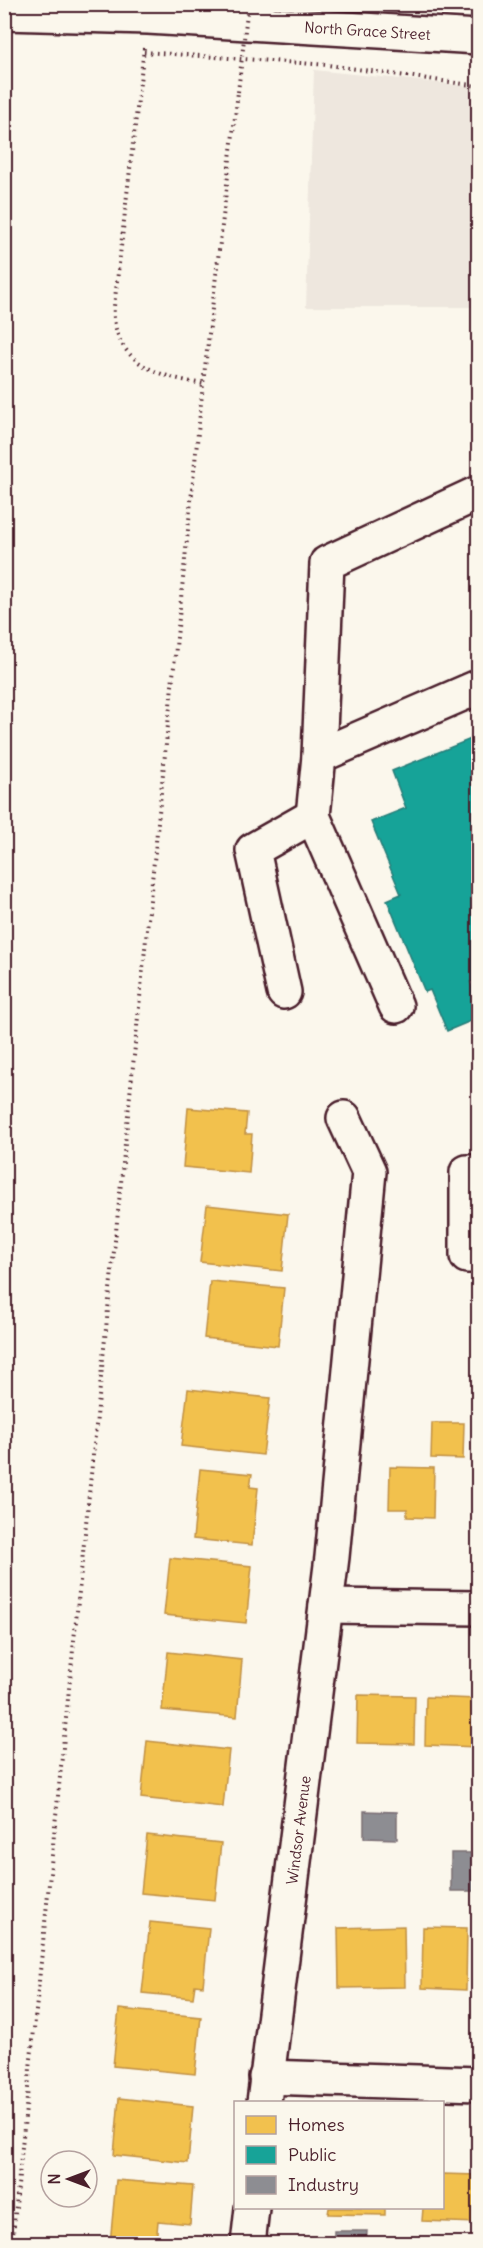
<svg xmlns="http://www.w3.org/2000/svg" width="483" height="2248" viewBox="0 0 483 2248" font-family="Delius,sans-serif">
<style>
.built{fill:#eee7de}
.homes{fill:#f2c14e;stroke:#c09044;stroke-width:1.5}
.public{fill:#17a398;stroke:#267b77;stroke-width:1.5}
.industry{fill:#8d8d92;stroke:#796c73;stroke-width:1.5}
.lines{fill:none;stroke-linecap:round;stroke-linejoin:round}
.minor-casing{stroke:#4a1f2b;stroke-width:38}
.path{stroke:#4a1f2b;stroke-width:4;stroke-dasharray:1.5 4.5;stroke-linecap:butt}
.minor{stroke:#fbf7ec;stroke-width:33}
.path-bridge{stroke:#4a1f2b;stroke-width:4;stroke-dasharray:1.5 4.5;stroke-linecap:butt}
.labels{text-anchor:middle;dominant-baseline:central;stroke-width:6;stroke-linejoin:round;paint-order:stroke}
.street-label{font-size:15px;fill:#4a1f2b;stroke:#fbf7ec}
</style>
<rect width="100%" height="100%" fill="#fbf7ec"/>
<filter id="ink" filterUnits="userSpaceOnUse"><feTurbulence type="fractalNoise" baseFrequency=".0167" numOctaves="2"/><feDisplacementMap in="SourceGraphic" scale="12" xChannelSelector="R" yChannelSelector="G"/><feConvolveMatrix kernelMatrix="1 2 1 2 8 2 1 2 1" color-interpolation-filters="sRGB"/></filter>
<g filter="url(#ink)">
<path class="built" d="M314,70l164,17v220h-172z"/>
<path class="homes" d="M188,1108l59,5 -2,21h7l-3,39 -66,-6z
M207,1205l81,9 -6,57 -82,-9z
M210,1281l74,7 -6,58 -74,-8z
M188,1389l82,9 -7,57 -82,-9z
M432,1423h32l-1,36 -32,-1z
M390,1467l44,1 -1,50 -26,-1v-8h-18z
M200,1469l52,5 -2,13 8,1 -6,57 -59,-6z
M170,1558l82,8 -6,57 -82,-8z
M168,1652l74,8 -5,57 -75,-7z
M358,1695l57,1 -1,48 -57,-1z
M426,1697l52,2v48l-53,-2z
M147,1741l82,9 -6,57 -82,-9z
M147,1835l74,8 -6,57 -74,-7z
M150,1922l59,6 -6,58 -8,-1 -2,13 -51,-5z
M404,1926l1,61 -66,1 -1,-60z
M423,1927l44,1 -1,62 -44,-2z
M119,2009l82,8 -6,57 -82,-8z
M119,2098l74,8 -5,57 -74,-8z
M442,2174l36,1v48l-56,-2 1,-13h19z
M116,2180l77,6 -3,38 -32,-3 -2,23h-46z
M329,2208h56v7l-57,-1z"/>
<path class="public" d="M478,736v243l-8,3 8,21v15l-31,13 -17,-41 -5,2 -38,-92 14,-6 -30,-72 35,-14 -14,-37z"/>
<path class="industry" d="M364,1811l33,1v27l-33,-1z
M451,1853h27v38h-27z
M334,2231h33l-1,13h-32z"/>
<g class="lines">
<defs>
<g id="minor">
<path id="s1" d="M4,13l144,4 330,20"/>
<path d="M319,756l8,-193 151,-70"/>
<path d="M284,992l-31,-142 60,-34"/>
<path d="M396,1006l-83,-190 6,-60 159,-69"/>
<path d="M478,1172h-11v84h11"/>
<path d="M326,1606l152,2"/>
<path d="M266,2077l212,7"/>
<path id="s2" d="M264,2102l68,-545 37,-385 -25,-54"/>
<path d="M248,2244l4,-36"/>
</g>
</defs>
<use href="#minor" class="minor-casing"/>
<path class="path" d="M144,48l-28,242c-1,9 -3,19 -2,28 5,48 49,59 89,66
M144,52l184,13 150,21
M12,2244l191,-1860 35,-292"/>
<use href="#minor" class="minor"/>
<path class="path-bridge" d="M238,92l10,-88"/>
</g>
</g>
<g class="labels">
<g class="street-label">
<text stroke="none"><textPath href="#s1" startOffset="364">North Grace Street</textPath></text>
<text stroke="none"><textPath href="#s2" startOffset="274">Windsor Avenue</textPath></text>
</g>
</g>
<rect width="483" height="2248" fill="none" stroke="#fbf7ec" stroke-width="24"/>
<rect x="12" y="12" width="459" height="2224" fill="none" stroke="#4a1f2b" stroke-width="2" filter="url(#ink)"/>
<rect x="234" y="2101" width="210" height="108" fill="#fbf7ec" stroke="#b4a19f" stroke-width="1.5"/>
<rect x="246" y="2116" width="30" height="18" fill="#f2c14e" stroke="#b4a19f" stroke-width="1.5"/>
<text x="288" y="2131" font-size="18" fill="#4a1f2b">Homes</text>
<rect x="246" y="2146" width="30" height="18" fill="#17a398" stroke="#b4a19f" stroke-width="1.5"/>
<text x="288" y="2161" font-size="18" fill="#4a1f2b">Public</text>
<rect x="246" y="2176" width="30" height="18" fill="#8d8d92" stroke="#b4a19f" stroke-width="1.5"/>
<text x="288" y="2191" font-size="18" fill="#4a1f2b">Industry</text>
<g transform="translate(69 2179) rotate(270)"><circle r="28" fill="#fbf7ec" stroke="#b4a19f" stroke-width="1.5"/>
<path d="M0-4.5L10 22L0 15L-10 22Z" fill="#4a1f2b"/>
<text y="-9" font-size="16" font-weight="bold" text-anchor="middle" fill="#4a1f2b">N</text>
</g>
</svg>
